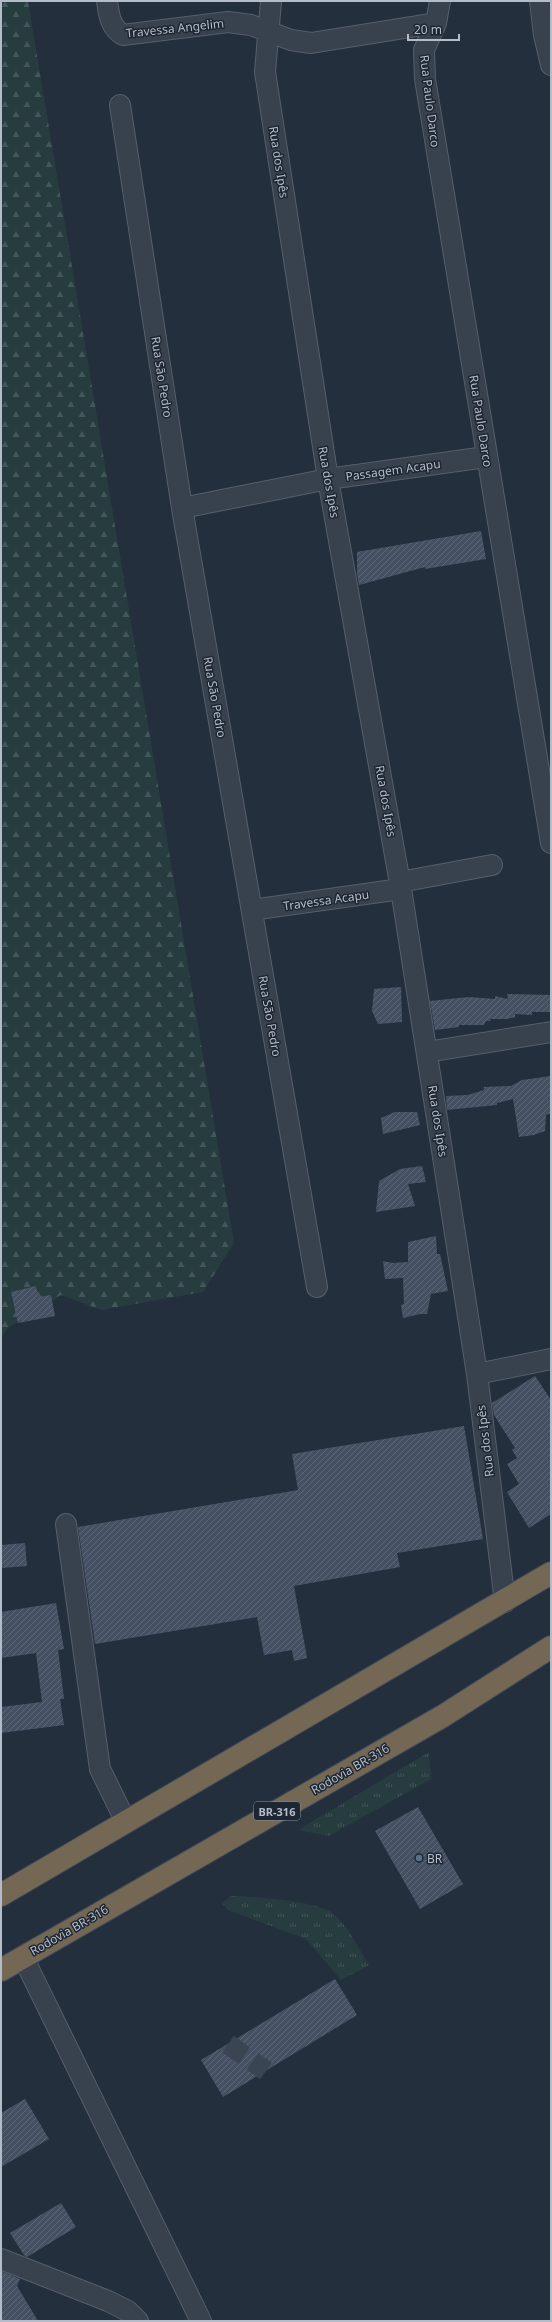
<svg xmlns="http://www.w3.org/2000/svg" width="552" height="2322" viewBox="0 0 552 2322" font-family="'Noto Sans',sans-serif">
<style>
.grass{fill:url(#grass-tufts)}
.forest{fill:url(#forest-firs)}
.building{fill:url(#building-hatch)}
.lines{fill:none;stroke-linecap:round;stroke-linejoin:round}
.minor-tunnel{stroke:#3a4453;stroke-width:20;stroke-dasharray:20 10;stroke-linecap:butt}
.minor-casing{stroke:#565f6c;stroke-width:22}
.highway-casing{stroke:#434c59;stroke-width:24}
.minor{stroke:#38414e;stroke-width:20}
.highway{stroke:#746855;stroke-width:22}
.service-dot{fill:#5c6f8a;stroke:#1d2633;stroke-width:1.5}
.labels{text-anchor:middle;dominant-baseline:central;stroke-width:3;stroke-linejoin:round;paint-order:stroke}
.shield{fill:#1d2633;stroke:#878f9c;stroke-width:1}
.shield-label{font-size:11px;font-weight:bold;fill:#b4bcc9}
.street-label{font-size:12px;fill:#b4bcc9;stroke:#1d2633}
.poi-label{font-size:12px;fill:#b4bcc9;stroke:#1d2633;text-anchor:start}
</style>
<defs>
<pattern id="grass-tufts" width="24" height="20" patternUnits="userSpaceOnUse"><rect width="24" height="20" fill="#263c3f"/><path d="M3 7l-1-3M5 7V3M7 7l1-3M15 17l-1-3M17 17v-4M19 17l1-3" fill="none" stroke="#435659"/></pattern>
<pattern id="forest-firs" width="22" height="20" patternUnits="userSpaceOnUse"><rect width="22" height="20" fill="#263c3f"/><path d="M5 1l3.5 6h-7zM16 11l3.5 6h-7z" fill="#435659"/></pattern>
<pattern id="building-hatch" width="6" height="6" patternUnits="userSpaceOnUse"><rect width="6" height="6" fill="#455162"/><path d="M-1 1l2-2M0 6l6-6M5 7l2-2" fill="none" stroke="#5d6877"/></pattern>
</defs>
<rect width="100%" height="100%" fill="#242f3e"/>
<path class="grass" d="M429,1752l2,27 -102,57 -31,-6z
M231,1896c20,0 91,5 104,19 14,13 24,34 34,50l-28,15 -35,-41 -78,-29 -6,-7z"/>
<path class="forest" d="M1,1h27l206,1242 -31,49 -102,18 -40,-15 -53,33 -7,10z"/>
<path class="building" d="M481,531l5,28 -61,10v-2l-66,18 -2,-11v-22z
M401,987l1,35 -24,2 -6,-13 2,-22z
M507,994l44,1v17h-19v3l-17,-1v3l-8,2h-17l1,2h-5l-2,4h-25v2l-24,3 -5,-29 39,-4 26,2v-3l13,3z
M551,1076v37l-5,2 -1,16 -11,4 -15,2 -6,-38 -16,4v2l-50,5 -1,-14 22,-1 16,-5v-3l27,-1 11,-6z
M395,1112h22l3,13 -37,9 -2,-16z
M422,1166l4,16 -18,2 7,22 -39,6 3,-31 21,-12z
M436,1236l1,18h3l8,37 -17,3 -4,20h-7l-17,4 -2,-13 3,-1 -1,-26 -18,1 -2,-18 10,2 15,-1v-20z
M36,1286l2,11 13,-2 4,21 -37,7 -7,-31z
M535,1376l16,24v114l-22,14 -22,-36 12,-8 -12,-20 10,-6 -5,-8 3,-2 -21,-33 -2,-12z
M464,1426l19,113 -86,14 3,14 -106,19 13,72 -13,3 -2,-11 -28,5 -7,-38 -162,27 -17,-117 220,-37 -6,-36z
M25,1543l2,23 -26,2v-23z
M56,1603l8,46 -6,1 6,49h-4l4,26 -63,8v-26l41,-5 -6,-49 -35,5v-46z
M418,1807l45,77 -43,25 -45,-78z
M335,1979l22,36 -134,82 -22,-37z
M25,2099l24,40 -48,28v-54z
M61,2203l15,24 -49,30 -3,-2 -14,-22z
M1,2271l19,8 -3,7 21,35h-37z"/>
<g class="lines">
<path class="minor-tunnel" d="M228,2044l38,27"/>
<defs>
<path id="minor" d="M107,1c2,14 3,26 16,34l105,-13 23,3 40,15 20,3 125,-20
M271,1l-6,71 63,407 73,410 76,485 28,228
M440,1l-4,22 -12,27 1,29 126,764
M540,1l4,34 7,30
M120,105l62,403 135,779
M182,508l146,-29 158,-22
M400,882l92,-17
M252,910l149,-21
M427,1052l124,-20
M477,1374l74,-15
M66,1524l34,245 26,53
M23,1957l178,364
M1,2259l107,42 20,10 10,10"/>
<path id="highway" d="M1,1895l550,-322
M1,1970l442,-254 108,-69"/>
</defs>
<use href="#minor" class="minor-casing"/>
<use href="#highway" class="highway-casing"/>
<use href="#minor" class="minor"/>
<use href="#highway" class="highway"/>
</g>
<circle class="service-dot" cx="419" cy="1858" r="4"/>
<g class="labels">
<rect class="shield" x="254" y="1802" width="46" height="18" rx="3"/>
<g class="shield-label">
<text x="277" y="1811">BR-316</text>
</g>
<g class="street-label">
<text transform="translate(175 28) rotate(-6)">Travessa Angelim</text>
<text transform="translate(430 101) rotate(83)">Rua Paulo Darco</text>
<text transform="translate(279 162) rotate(81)">Rua dos Ipês</text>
<text transform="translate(162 377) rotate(81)">Rua São Pedro</text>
<text transform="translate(481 421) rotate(81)">Rua Paulo Darco</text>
<text transform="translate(393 470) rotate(-8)">Passagem Acapu</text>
<text transform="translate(329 482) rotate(80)">Rua dos Ipês</text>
<text transform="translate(215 697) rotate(80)">Rua São Pedro</text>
<text transform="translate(386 801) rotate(80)">Rua dos Ipês</text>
<text transform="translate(326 900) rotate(-8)">Travessa Acapu</text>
<text transform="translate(270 1016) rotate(80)">Rua São Pedro</text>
<text transform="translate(438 1121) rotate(81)">Rua dos Ipês</text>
<text transform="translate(485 1441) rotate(-97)">Rua dos Ipês</text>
<text transform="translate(350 1769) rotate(-30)">Rodovia BR-316</text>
<text transform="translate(69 1930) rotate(-30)">Rodovia BR-316</text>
</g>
<g class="poi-label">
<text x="427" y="1858">BR</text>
</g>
</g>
<rect width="552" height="2322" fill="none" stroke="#b4bcc9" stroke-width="4"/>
<path d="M408 34v6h51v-6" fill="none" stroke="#b4bcc9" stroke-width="2"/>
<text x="414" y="34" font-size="12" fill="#b4bcc9" stroke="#1d2633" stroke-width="3" paint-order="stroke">20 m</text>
</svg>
